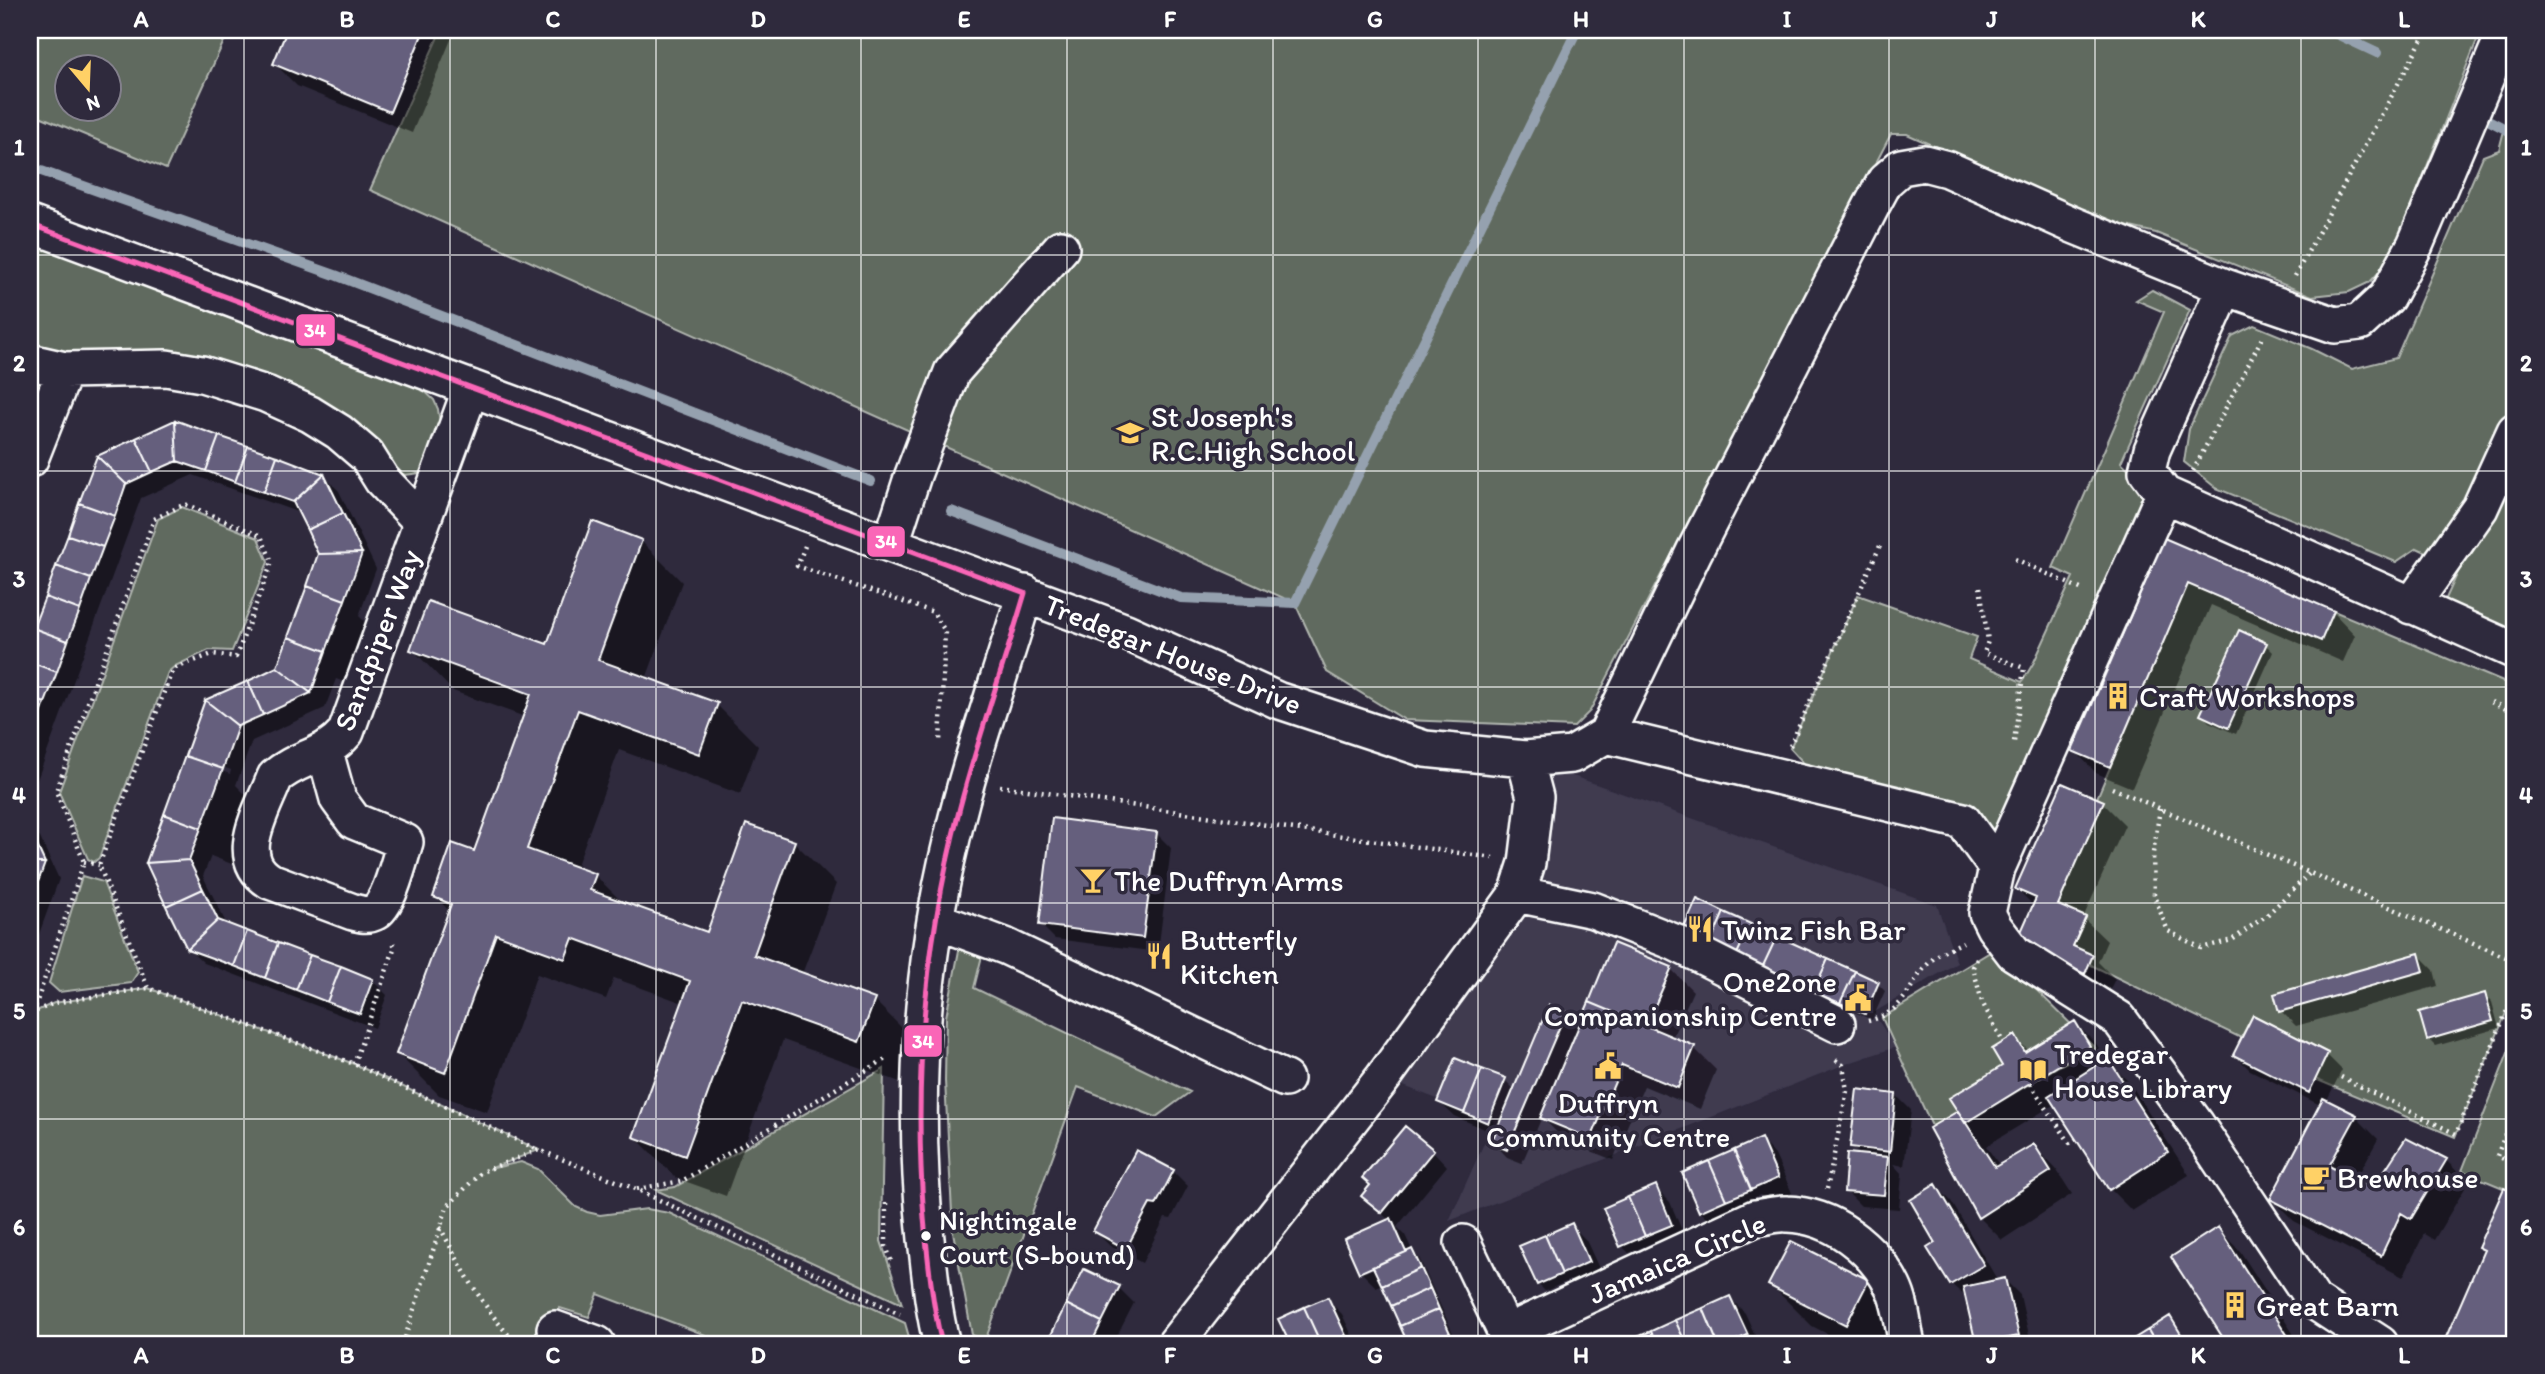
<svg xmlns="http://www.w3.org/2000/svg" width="2545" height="1374" viewBox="0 0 2545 1374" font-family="Itim,sans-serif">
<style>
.built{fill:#3f3a50}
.green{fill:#616b5f;stroke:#b0b5af;stroke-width:2;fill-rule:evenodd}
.shadow{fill:#0007;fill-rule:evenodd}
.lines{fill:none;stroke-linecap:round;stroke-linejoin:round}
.stream{stroke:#95a1af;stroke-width:10}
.building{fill:#655f7d;stroke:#fff;stroke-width:2}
.minor-casing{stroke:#fff;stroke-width:40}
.path{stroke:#fff;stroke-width:4.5;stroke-dasharray:2 5;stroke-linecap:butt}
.minor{stroke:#2f2a3d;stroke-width:35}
.bus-1-casing{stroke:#2f2a3d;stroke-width:10}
.bus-1{stroke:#fa66b7;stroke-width:5}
.grid{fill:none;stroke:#fff;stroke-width:2;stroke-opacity:0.55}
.bus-dot{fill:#fff;stroke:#2f2a3d;stroke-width:2.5}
.labels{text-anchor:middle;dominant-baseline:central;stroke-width:7;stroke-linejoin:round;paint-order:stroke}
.bus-label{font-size:28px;fill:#fff;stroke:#2f2a3d;text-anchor:start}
.poi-label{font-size:30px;fill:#fff;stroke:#2f2a3d;text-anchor:start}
.street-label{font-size:30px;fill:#fff;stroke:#2f2a3d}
.line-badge{stroke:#2f2a3d;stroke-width:2.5}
.badge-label{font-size:19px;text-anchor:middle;font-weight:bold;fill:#fff}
.neatline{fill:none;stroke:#fff;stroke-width:2.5}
.grid-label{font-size:23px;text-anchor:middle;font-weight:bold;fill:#fff}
</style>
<rect width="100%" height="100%" fill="#2f2a3d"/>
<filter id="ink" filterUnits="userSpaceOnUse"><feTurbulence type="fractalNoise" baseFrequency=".0143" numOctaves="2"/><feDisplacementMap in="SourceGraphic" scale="14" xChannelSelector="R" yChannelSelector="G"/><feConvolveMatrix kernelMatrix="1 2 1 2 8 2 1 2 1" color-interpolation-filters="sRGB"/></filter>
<g filter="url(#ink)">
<path class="built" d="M1525,759l412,146 20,58 -84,50 23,34 -53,18 -394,156 45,-100 -111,-43 134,-184z"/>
<path class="green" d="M30,30h199l-63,139 -136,-57zM66,66h42v42h-42z
M441,30h2040l-91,230 -20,22 -21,10 -37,4 -156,-63 -56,-13 -193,-86h-16l-301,577 -16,16 -169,-7 -78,-48 -32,-69 -925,-413z
M2515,87v551l-72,-33 17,-37 -43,-20 -21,14 -180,-74 -32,-26 5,-33 43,-93 22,-11 58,24 40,20 44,-11 87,-202 16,-6z
M30,243l384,138 20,19 4,9 3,21 -12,36 -9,7 -15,2 -14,-6 -40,-44 -321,-73z
M2152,290l38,20 -69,152 23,21 7,14 -155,335 -42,-31 -143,-30 -21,-23 68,-153 119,42 -8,22 53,23 12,-20 39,-85 -20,-9 111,-256 -28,-12z
M30,379l12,4 -12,35z
M182,507l76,31 10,24 -36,89 -23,-1 -34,16 -7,6 -69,186 -5,4 -6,-3 -29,-67 99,-273z
M2188,584l133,57 13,-30 181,76v304l-60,146 -140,-58 13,-26 -75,-38 -12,23 -152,-74 4,-9 -20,-9 13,-29 -28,-12 39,-107z
M82,876l21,6 35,90 -7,11 -72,9 -10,-9z
M961,940l23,8 -10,40 216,104 -34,25 -78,-30 -93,254 -13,-6 -19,-103 -8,-151 1,-64z
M1995,949l100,99 -36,18 -121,73 -56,-121z
M148,988l206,76 185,86 -50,19 32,-7 17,7 38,38 11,5 13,3 47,-6 22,4 236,110 6,21h-182l-131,-50 -9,23 -29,-9 -11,36h-519v-330l24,-11z
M2515,1035v158l-53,-22z
M884,1069l-3,172 21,63 -246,-114 19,-3z"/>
<path class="shadow" d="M289,30h166l-43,103 -115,-47 -22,-22z
M175,422l148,53 16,16 37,78 -17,47 26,26 -18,49 -31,-12 -11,29 -73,33 -16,44 27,27 -21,56 -31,-12 -8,20 24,49 145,55 15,15 -12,33 -171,-65 -16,-15v-193l90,-86 42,-115 -20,-41 -107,-38 -52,23 -111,301v-156l68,-185zM203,760l28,10 -1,4 -27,-10z
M2165,540l168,72 22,23 -12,27 -132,-57 -79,183 -36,-15 -22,-23z
M641,541l41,41 -36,97 71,26 41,41 -18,48 -121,-44 -43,118 19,7 29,29 84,30 39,-108 48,17 41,41 -34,90 72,26 41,41 -15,41 -117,-42 -57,156 -50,-18 -41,-41 48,-134 -69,-25 -8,21 -69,-25 -50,138 -48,-17 -41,-41 52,-142 -15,-16 40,-43 50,-136 -72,-26 -41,-42 136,-3z
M2240,633l26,12 7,7 -37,82 -27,-12 -7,-7z
M2103,803l22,22 -42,93 24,23 -9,21 17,17 -8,16 -67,-30 -6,-59 -17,-17z
M30,816l29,63 -29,80z
M1156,833l15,15 -13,104 -103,-13 -15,-15z
M1698,902l180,82 7,7 -13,29 -181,-81z
M2419,955l15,15 4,16 -142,40 -15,-15z
M1671,969l22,22 -21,47 22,10 22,22 -16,39 -56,-23 -31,74 -49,-20 -22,-23 -20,46 -15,-6 -14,-15 3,-8 -42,-18 -15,-14 66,-22 10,10 50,-77 14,15z
M2485,995l7,7 7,26 -63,18 -7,-7z
M2253,1018l74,37 15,15 -16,32 30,15 22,22 -23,42 18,10 73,-31 22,23 -34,57 -10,-6 -21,43 -109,-56 -22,-22 50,-93 -72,-36 -15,-15z
M2075,1023l22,22 10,16 23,22 59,92 -57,36 -22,-22 -55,-85 -69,42 14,20 34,-20 22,23 16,25 -70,46 -23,-23 -47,-88 28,-17 44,-46 11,-29 14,14z
M1896,1095l15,15 -7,56 -11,-2 9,10 -3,35 -38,-3 -15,-15 16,-35 -10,-10z
M1761,1140l14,15 17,38 -24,10 -8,-8 -24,11 4,9 -25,11 -15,-15z
M1433,1151l14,15 -50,61 8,8 8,17 6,6 37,82 -9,4h-37l-27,-60 -7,3 -15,-15 29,-51 -27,-25zM1380,1261l2,4 -17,7v-3z
M1137,1153l36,18 15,15 -17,33 -6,-1 -23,45 -32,-17 -15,-15z
M1936,1186l15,15 47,80 7,-1 15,15 11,49h-54l-10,-46 -16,-14 -21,-36 8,-4z
M1655,1187l15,15 16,38 -24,10 -8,-8 -25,11 -7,-7 -16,-37z
M2505,1190l10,5v149h-70l40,-92 -5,-6z
M1571,1225l15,15 17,37 -25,11 -8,-8 -25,11 -7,-7z
M2218,1229l22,22 60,93h-71l-56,-87z
M1868,1282l41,41 -11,21h-51l-35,-18 -41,-41z
M1119,1288l15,15 -21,41h-54l-7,-7z
M1730,1298l15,15 14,31h-133z
M1327,1299l15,15 14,30h-65l-11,-24z
M2170,1318l18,26h-60z"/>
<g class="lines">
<path class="stream" d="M2328,30l49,23
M2490,121l25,13
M30,167l305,108 536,206
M951,511l230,87 114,5 282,-573"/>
</g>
<path class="building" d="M287,30h137l-34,82 -117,-48z
M175,420l2,41 -25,11 -16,-34z
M175,420l44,16 -13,35 -29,-10z
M219,436l29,10 -13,36 -29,-11z
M136,438l16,34 -26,12 -29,-28z
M248,446l29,10 -13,36 -29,-10z
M97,456l29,28 -11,32 -36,-13z
M277,456l47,18 -31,28 -29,-10z
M324,474l19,39 -36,17 -14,-28z
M79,503l36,13 -12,31 -35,-12z
M343,513l19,40 -44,1 -11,-24z
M592,521l50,19 -44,120 120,43 -19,51 -121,-44 -51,139 69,25 -6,16 117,42 39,-108 49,17 -41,114 121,44 -16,43 -117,-42 -57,156 -52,-19 57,-156 -117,-43 -8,21 -69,-25 -51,139 -49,-19 55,-150 -18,-7 19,-54 22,8 57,-157 -121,-44 18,-49 119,43z
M68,535l35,12 -12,32 -35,-13z
M2164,538l170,73 -13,30 -133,-57 -78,183 -38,-16z
M362,553l-17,47 -38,-14 11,-32z
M56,566l35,13 -11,31 -35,-13z
M307,586l38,14 -19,51 -38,-14z
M45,597l35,13 -12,31 -35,-13z
M33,628l35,13 -11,31 -27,-10v-24z
M2239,630l28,13 -39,85 -28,-13z
M288,637l38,14 -15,42 -34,-26z
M30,662l27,10 -12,31 -15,-5z
M277,667l34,26 -48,22 -15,-34z
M248,681l15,34 -25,11 -33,-26z
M30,698l15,5 -11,31 -4,-1z
M205,700l33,26 -15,43 -38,-13z
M185,756l38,13 -22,59 -37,-14z
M2062,783l42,18 -46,104 28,12 -13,29 20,9 -8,19 -69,-31 20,-45 -21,-9z
M164,814l37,14 -12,32 -43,3z
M1052,818l105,14 -14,106 -104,-13z
M30,830l15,33h-15z
M189,860l14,29 -37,17 -20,-43z
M30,863h15l-15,41z
M203,889l15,31 -31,29 -21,-43z
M1697,899l27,13 -14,32 -28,-12z
M1724,912l27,12 -15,32 -26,-12z
M218,920l29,11 -13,35 -47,-17z
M1751,924l26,12 -15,32 -26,-12z
M247,931l31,12 -13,35 -31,-12z
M1777,936l51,23 -15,33 -51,-24z
M278,943l32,12 -14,35 -31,-12z
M1613,943l59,24 -26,59 -57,-24z
M2419,953l5,18 -145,41 -5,-18z
M310,955l31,11 -14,36 -31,-12z
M1828,959l27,12 -15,32 -27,-11z
M341,966l32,13 -13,35 -33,-12z
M1855,971l24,11 -14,32 -25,-11z
M2485,993l8,28 -66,19 -8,-28z
M1589,1002l106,44 -17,42 -56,-23 -31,74 -51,-21z
M1549,1005l17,7 -59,138 -16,-7z
M2253,1015l75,38 -19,40 -76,-38z
M2075,1021l15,25 -125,77 -16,-25 53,-32 -10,-17 23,-14 10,17z
M1455,1058l27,11 -18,44 -27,-11z
M2108,1058l60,94 -59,38 -61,-94z
M1482,1069l24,9 -18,45 -24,-10z
M1857,1089l39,5 -6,58 -40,-5z
M2323,1098l34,17 -28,51 44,22 33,-50 41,21 -36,60 -10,-6 -20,43 -111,-57z
M1958,1111l37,56 39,-23 17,27 -73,47 -49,-90z
M1405,1126l29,24 -52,63 -21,-17 9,-11 -8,-7z
M1761,1138l17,40 -27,12 -17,-40z
M1136,1150l38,20 -18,35 -6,-1 -24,45 -33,-18z
M1734,1150l17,40 -25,10 -17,-39z
M1847,1153l41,4 -4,38 -40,-3z
M1709,1161l17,39 -27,12 -17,-39z
M1936,1184l48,81 -34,20 -23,-37 8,-5 -25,-43z
M1656,1185l16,40 -27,11 -17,-39z
M2504,1188l11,5v151h-72l41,-94 -6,-3z
M1628,1197l17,39 -25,11 -17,-39z
M1391,1218l15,34 -47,21 -15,-34z
M1572,1223l17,39 -27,12 -17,-39z
M2218,1227l75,117h-66l-56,-87z
M1545,1235l17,39 -25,11 -18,-39z
M1791,1241l78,39 -23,45 -78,-40z
M1412,1249l9,19 -39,18 -9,-19z
M1421,1268l9,20 -39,18 -9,-20z
M1084,1269l36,17 -18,36 -36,-18z
M2005,1278l14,58 -43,8 -13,-57z
M1430,1288l9,21 -39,17 -9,-20z
M1730,1296l18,39 -21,9h-9l-15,-36z
M1328,1297l20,43 -10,4h-17l-17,-37z
M1066,1304l36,18 -11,22h-27l-14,-7z
M1304,1307l17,37h-31l-12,-25z
M1703,1308l15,36h-32l-11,-24z
M1439,1309l11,24 -26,11h-16l-8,-18z
M2170,1316l17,28h-31l-8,-14z
M1675,1320l11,24h-30l-5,-13z
M2148,1330l8,14h-24l-2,-3z
M1651,1331l5,13h-32l-1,-1z"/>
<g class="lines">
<defs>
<path id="minor" d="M30,224l1096,408 151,68 148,49 100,10 10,38 -8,66 -10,31 -134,184 -208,266
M2225,287l-73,163 -5,21 17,23 351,157
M30,362l35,8 101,-2 36,6 64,20 44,20 29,18 28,24 15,24 40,42 -76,210c-23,27 -47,24 -71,45 -12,33 -44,80 -5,104l83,31c7,2 15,4 22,0 14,-7 25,-54 30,-70l-51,-21 -16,-22 -13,-47
M30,459l35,-89
M2164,494l-167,374 -10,45 7,14 20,26 105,66 77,105 118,177 66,43
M422,522l49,-134
M891,543l22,-68 39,-103 109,-124
M2411,606l69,-98 35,-77
M1606,735l357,86 34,47
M1525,759l47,-4 34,-20 88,-183 178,-347 13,-24 16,-14 23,-4 23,6 126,56 152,62 110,38 25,-3 27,-25 28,-52 91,-215
M1517,894l76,16 81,32 163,82
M935,920l70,26 280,133
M1463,1243l43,90
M555,1329l42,15
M942,1344c-9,-34 -12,-69 -16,-105 -14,-134 -6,-270 26,-401 19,-83 49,-163 73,-245
M1510,1344l-4,-11 249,-115c10,-1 22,-5 32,-4 45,1 87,34 106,73 8,16 10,39 14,57"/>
</defs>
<use href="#minor" class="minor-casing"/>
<path class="path" d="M2295,276l132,-246
M2193,471l70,-135
M805,546l-8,20 136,46 12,19 -5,112
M2015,559l70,32
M1980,587l8,54 -4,12 40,15 -10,74
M2491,702l24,11
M1790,746l90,-200
M1000,786l493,72
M2112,788l403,173
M2160,809l-7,44 1,43 14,35 33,17 31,-8 35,-25 43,-42
M84,862l15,3
M1977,959l-4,8 9,35 21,40
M33,1013l51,-151 -28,-71 98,-272 31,-15 76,32 11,26 -36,95 -24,-3 -36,14 -5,6 -72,191 49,123
M30,1014l24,-11 94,-15 206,76 184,86
M1868,1021c41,-10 39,-39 66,-63 8,-7 20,-11 29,-16
M354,1064l41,-118 -4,-6
M2341,1077l115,57 59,-143
M2030,1084l40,59 6,-4
M2515,1108l-18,48 18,8
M637,1189l45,-8 205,-123
M1827,1189l20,-98 -4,-26 -9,-6
M886,1203v43l6,17
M440,1227c22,42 44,83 77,117
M403,1344l44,-137 34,-35 58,-22 97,39 264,125"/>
<use href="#minor" class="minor"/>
<defs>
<path id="bus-1" d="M30,224l995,369c-21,71 -46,142 -65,214 -35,134 -47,272 -36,411 4,42 8,85 18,126"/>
</defs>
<use href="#bus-1" class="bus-1-casing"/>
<use href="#bus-1" class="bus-1"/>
</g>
</g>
<path class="grid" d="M244,30v1314M450,30v1314M656,30v1314M861,30v1314M1067,30v1314M1273,30v1314M1478,30v1314M1684,30v1314M1889,30v1314M2095,30v1314M2301,30v1314M30,255h2485M30,471h2485M30,687h2485M30,903h2485M30,1119h2485"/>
<defs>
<symbol id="school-bare" viewBox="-9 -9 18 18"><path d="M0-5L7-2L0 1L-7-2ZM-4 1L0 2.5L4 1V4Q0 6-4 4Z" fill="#ffd166" stroke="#2f2a3d" stroke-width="2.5" paint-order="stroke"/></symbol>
<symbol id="building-bare" viewBox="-9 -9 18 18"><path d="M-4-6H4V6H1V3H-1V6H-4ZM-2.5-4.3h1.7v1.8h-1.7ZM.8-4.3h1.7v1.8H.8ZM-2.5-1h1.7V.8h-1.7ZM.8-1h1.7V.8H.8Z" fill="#ffd166" stroke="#2f2a3d" stroke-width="2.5" paint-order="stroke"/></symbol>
<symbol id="bar-bare" viewBox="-9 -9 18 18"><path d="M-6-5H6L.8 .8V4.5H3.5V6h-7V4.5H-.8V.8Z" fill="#ffd166" stroke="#2f2a3d" stroke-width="2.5" paint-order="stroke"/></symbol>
<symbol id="restaurant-bare" viewBox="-9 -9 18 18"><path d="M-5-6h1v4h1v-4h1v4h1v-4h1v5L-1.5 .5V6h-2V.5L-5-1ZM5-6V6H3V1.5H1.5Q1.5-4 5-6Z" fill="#ffd166" stroke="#2f2a3d" stroke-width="2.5" paint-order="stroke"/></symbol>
<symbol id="civic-bare" viewBox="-9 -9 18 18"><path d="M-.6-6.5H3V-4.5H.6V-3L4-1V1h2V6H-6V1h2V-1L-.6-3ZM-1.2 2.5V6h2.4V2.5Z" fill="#ffd166" stroke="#2f2a3d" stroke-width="2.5" paint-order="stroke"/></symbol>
<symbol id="library-bare" viewBox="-9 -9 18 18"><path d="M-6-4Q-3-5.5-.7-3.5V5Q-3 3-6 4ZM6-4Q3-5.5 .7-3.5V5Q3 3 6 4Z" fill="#ffd166" stroke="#2f2a3d" stroke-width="2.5" paint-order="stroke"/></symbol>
<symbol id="cafe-bare" viewBox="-9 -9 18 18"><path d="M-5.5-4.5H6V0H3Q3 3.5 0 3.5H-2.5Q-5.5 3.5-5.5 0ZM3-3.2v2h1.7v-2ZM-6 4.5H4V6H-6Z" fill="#ffd166" stroke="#2f2a3d" stroke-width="2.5" paint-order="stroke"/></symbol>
</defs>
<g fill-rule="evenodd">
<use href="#school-bare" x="1111" y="414" width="38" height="38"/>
<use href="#building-bare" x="2099" y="677" width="38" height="38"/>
<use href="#bar-bare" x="1074" y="861" width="38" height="38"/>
<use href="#restaurant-bare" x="1681" y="910" width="38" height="38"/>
<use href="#restaurant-bare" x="1140" y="937" width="38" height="38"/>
<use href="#civic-bare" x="1839" y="979" width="38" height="38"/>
<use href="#civic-bare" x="1589" y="1047" width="38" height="38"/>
<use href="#library-bare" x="2014" y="1051" width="38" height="38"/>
<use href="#cafe-bare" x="2297" y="1158" width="38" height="38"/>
<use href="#building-bare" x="2216" y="1286" width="38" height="38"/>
</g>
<circle class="bus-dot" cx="926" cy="1236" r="6"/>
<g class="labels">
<g class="bus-label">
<text x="939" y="1220">Nightingale<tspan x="939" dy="34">Court (S-bound)</tspan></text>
</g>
<g class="poi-label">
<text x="1151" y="416">St Joseph's<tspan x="1151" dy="34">R.C.High School</tspan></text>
<text x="2139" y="696">Craft Workshops</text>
<text x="1114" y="880">The Duffryn Arms</text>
<text x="1721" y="929">Twinz Fish Bar</text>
<text x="1180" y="939">Butterfly<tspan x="1180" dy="34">Kitchen</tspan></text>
<text x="1837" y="981" text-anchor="end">One2one<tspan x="1837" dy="34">Companionship Centre</tspan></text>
<text x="2054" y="1053">Tredegar<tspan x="2054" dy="34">House Library</tspan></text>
<text x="1608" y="1102" text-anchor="middle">Duffryn<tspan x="1608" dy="34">Community Centre</tspan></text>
<text x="2337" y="1177">Brewhouse</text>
<text x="2256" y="1305">Great Barn</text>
</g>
<g class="street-label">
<text transform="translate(377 640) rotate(-69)">Sandpiper Way</text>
<text transform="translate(1173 654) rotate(22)">Tredegar House Drive</text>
<text transform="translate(1677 1258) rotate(-23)">Jamaica Circle</text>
</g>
</g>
<g class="line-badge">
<rect x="295" y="313" width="41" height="34" rx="7" fill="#fa66b7"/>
<rect x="866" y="525" width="40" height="33" rx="7" fill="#fa66b7"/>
<rect x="903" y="1024" width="40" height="34" rx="7" fill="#fa66b7"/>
</g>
<g class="badge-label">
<text x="315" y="337">34</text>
<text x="886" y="548">34</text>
<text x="923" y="1048">34</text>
</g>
<rect width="2545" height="1374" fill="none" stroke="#2f2a3d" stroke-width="77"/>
<g transform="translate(88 88) rotate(161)"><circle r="33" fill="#2f2a3d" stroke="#827f8b" stroke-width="2"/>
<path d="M0-5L12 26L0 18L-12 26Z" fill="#ffd166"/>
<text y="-10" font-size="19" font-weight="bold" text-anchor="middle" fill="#ffffff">N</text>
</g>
<rect x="38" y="38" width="2468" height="1298" class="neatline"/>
<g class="grid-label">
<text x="141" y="27">A</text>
<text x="347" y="27">B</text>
<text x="553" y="27">C</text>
<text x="758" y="27">D</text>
<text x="964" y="27">E</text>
<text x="1170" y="27">F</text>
<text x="1375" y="27">G</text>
<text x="1581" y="27">H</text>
<text x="1787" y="27">I</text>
<text x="1992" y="27">J</text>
<text x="2198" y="27">K</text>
<text x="2404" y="27">L</text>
<text x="19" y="155">1</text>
<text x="2526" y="155">1</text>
<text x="19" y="371">2</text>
<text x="2526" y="371">2</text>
<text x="19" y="587">3</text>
<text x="2526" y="587">3</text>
<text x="19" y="803">4</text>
<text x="2526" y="803">4</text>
<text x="19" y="1019">5</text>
<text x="2526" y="1019">5</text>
<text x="19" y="1235">6</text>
<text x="2526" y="1235">6</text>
<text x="141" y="1363">A</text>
<text x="347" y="1363">B</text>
<text x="553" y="1363">C</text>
<text x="758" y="1363">D</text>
<text x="964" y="1363">E</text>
<text x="1170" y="1363">F</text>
<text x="1375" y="1363">G</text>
<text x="1581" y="1363">H</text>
<text x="1787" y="1363">I</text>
<text x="1992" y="1363">J</text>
<text x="2198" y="1363">K</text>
<text x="2404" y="1363">L</text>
</g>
</svg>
